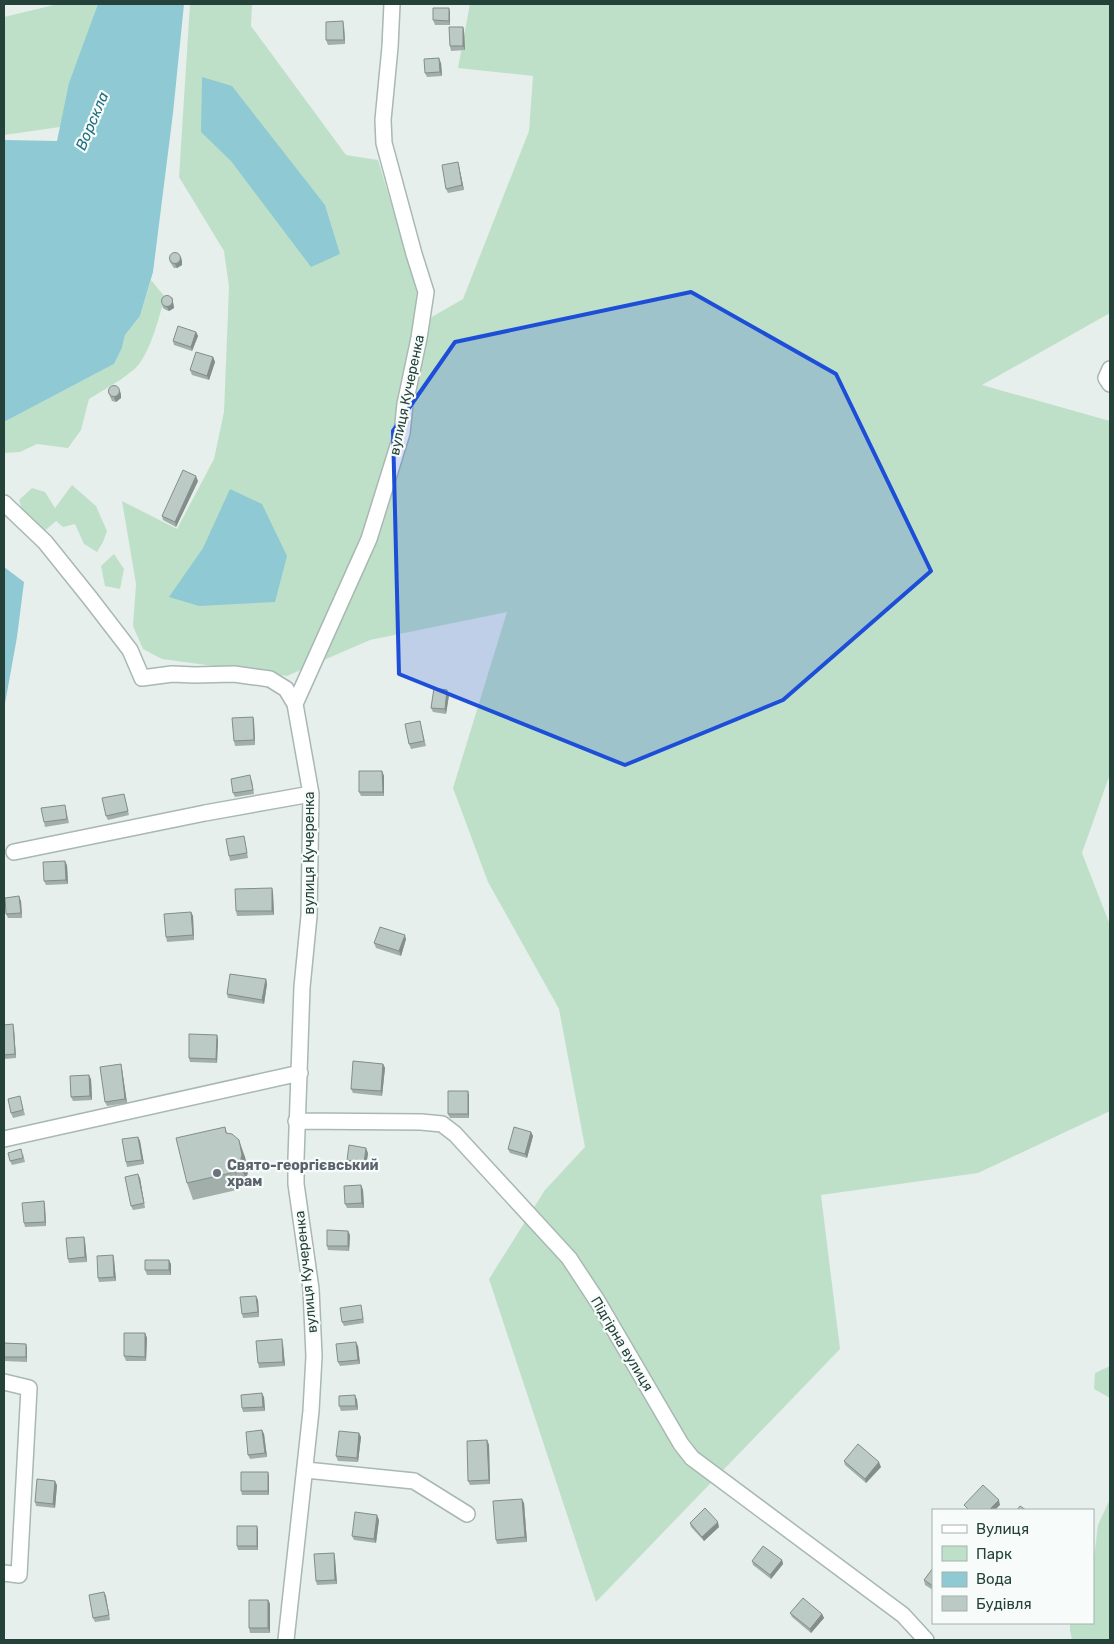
<svg xmlns="http://www.w3.org/2000/svg" width="1114" height="1644" viewBox="0 0 1114 1644" font-family="Rubik,sans-serif">
<style>
.green{fill:#bfe0c8}
.water{fill:#8ec9d4}
.lines{fill:none;stroke-linecap:round;stroke-linejoin:round}
.minor-casing{stroke:#a8b8b2;stroke-width:18}
.minor{stroke:#fff;stroke-width:15}
.wall{fill:#a1aea9}
.shaded-wall{fill:#838d89}
.building{fill:#bbcac4;stroke:#838d89}
.marked{fill:#1d4ed8;fill-opacity:0.2;stroke:#1d4ed8;stroke-width:4;stroke-linejoin:round}
.worship-dot{fill:#6b7280;stroke:#f7fbf9;stroke-width:2}
.labels{text-anchor:middle;dominant-baseline:central;stroke-width:4.5;stroke-linejoin:round;paint-order:stroke}
.street-label{font-size:14px;fill:#24423a;stroke:#f7fbf9}
.worship-label{font-size:14px;font-weight:bold;fill:#5b616d;stroke:#f7fbf9;text-anchor:start}
.water-label{font-size:15px;font-style:italic;fill:#1c6f80;stroke:#f7fbf9}
</style>
<rect width="100%" height="100%" fill="#e6efeb"/>
<path class="green" d="M58,4h40l-38,123 -56,8v-118z
M190,4h62l-1,22 95,129 32,5 31,103 21,55 33,-19 66,-168 4,-55 -75,-8 12,-64h640v309l-128,72 128,36v353l-28,79 28,72v186l-132,62 -157,22 19,154 -244,253 -107,-323 56,-89 40,-43 -26,-138 -71,-127 -35,-94 54,-176 -137,28 -83,36 -125,-17 -19,-10 -10,-23 3,-42 -14,-83 55,28 37,-70 10,-47 5,-125 -5,-36 -45,-74z
M151,280l14,17c-7,22 -12,47 -25,66 -10,13 -37,27 -51,36l-8,31 -13,18 -31,-4 -17,8 -16,1v-31l110,-58 8,-16 3,-13 15,-19z
M72,485l24,21 11,25 -4,11 -6,10 -13,-8 -9,-20 -12,3 -7,-6 -15,13 -15,-11 -7,-23 13,-12 13,4 10,16z
M114,554l10,15 -4,20 -15,-3 -4,-20z
M1110,1366v32l-16,-9 1,-16z
M1110,1499v141h-38l-2,-10v-7h23v-58l5,-40z"/>
<path class="water" d="M98,4h86l-11,109 -20,159 -13,44 -15,19 -3,13 -8,16 -110,58v-282l53,1 12,-58z
M202,77l30,9 93,119 15,49 -29,13 -80,-106 -30,-29z
M230,489l32,15 25,52 -12,46 -76,4 -30,-9 34,-49z
M4,567l20,15 -7,55 -13,72z"/>
<g class="lines">
<defs>
<path id="minor" d="M1110,369l-4,9 4,6
M4,503l41,39 45,56 40,52 12,28 30,-4 23,1 39,-1 36,5 16,10 9,15
M14,852l191,-39 106,-19
M296,1121l125,1 21,2 13,10 114,124 29,44 83,142 11,14 211,157 23,25
M4,1139l296,-66
M4,1382l25,6 -10,187 -15,-2
M306,1470l108,11 53,33
M286,1640l25,-229 3,-55 -3,-67 -15,-105v-25l6,-172 7,-71 2,-122 -16,-90 74,-165 33,-106 3,-29 14,-66 7,-46 -12,-38 -30,-111 -1,-23 7,-73 2,-43"/>
</defs>
<use href="#minor" class="minor-casing"/>
<use href="#minor" class="minor"/>
</g>
<path class="wall" d="M328,4h26v1h-26z
M450,12v13h-15l-2,-5z
M344,26l1,18 -17,1 -2,-5z
M463,27l1,4 1,19 -14,1 -1,-5z
M441,63l1,13 -15,1 -2,-4z
M459,166l5,24 -16,3 -2,-4z
M169,258l13,3v4l-5,3h-3l-4,-6z
M172,297l1,5 1,6 -5,3 -3,-1 -3,-2 -1,-4z
M196,332l2,4 -6,15 -18,-6 -1,-4z
M213,357l2,5 -6,18 -17,-5 -2,-5z
M120,391l1,4v3l-5,4 -4,-1 -4,-9z
M198,481l-22,46 -13,-7 -1,-4z
M449,695l-3,19 -13,-2 -2,-4z
M253,717l1,4 1,24 -20,1 -1,-5z
M420,721l6,25 -15,3 -2,-5z
M382,771l2,5v20h-23l-2,-4z
M252,780l2,14 -19,3 -2,-4z
M124,794l5,21 -21,5 -2,-4z
M66,809l3,14 -24,4 -1,-5z
M245,840l3,18 -18,3 -1,-5z
M67,865l1,19 -22,1 -2,-4z
M272,888l1,5 1,22 -37,1 -1,-5z
M21,901l1,17h-14l-2,-4z
M191,912l2,4 1,24 -27,2 -1,-5z
M406,939l-5,17 -25,-8 -2,-5z
M266,979l1,5 -3,20 -36,-6 -1,-4z
M13,1024l1,5 2,29 -12,1v-34z
M217,1035l1,5 -1,23 -27,-1 -1,-4z
M121,1064l1,5 5,34 -20,3 -2,-4z
M383,1064l2,4 -3,28 -29,-3 -2,-4z
M91,1079l1,21 -19,1 -2,-4z
M469,1095v23h-19l-2,-4z
M21,1100l4,15 -12,3 -2,-5z
M225,1127l2,6 18,24 3,15 -2,8 -6,3 1,6 -48,11 -6,-17z
M531,1132l2,4 -6,22 -17,-5 -2,-4z
M138,1137l2,4 4,23 -17,3 -1,-5z
M368,1153l-2,14 -18,-3 -1,-4z
M23,1154l2,8 -13,3 -2,-4z
M140,1178l5,30 -12,2 -2,-4z
M361,1185l2,5 1,18h-17l-2,-4z
M44,1201l1,5 1,20 -21,1 -1,-4z
M348,1231l2,4 -1,16 -21,-1 -1,-4z
M84,1237l1,4 2,21 -18,1 -1,-4z
M113,1255l1,4 2,22 -17,1 -1,-4z
M171,1264v11h-24l-2,-5z
M258,1300l1,17 -16,1 -1,-4z
M361,1305l1,5 2,13 -20,3 -2,-4z
M145,1333l2,5 -1,23h-20l-2,-5z
M4,1343l22,1 1,4v14l-23,-1z
M283,1344l2,22 -26,2 -1,-5z
M358,1346l2,18 -20,2 -2,-4z
M355,1395l2,5 1,10 -17,1 -2,-5z
M264,1397l1,14 -22,1 -1,-4z
M262,1430l2,4 3,23 -17,2 -2,-4z
M359,1433l2,4 -3,25 -20,-1 -2,-5z
M487,1440l2,5 1,39 -20,1 -2,-4z
M844,1461l37,6 -15,16 -21,-18z
M268,1472l1,5v18h-27l-1,-4z
M57,1485l-2,23 -19,-2 -1,-4z
M524,1503l3,39 -30,2 -1,-4z
M379,1520l-3,23 -22,-3 -2,-4z
M690,1523l29,4 -15,14 -13,-14z
M257,1526l1,5v19h-20l-1,-4z
M334,1553l1,5 2,26 -20,1 -1,-4z
M782,1560l1,4 -12,15 -18,-14 -1,-4z
M933,1568v22l-8,-5 -1,-5z
M104,1592l6,28 -15,2 -2,-4z
M268,1600l2,4v29h-20l-1,-5z
M790,1613l32,1 2,4 -13,15 -19,-16z"/>
<path class="shaded-wall" d="M449,8l1,4v13l-1,-4z
M343,21l1,5 1,18 -1,-4z
M463,27l1,4 1,19 -2,-4z
M439,58l2,5 1,13 -2,-4z
M458,162l1,4 5,24 -2,-5z
M181,257l1,4v4l-5,3 -2,-4z
M172,297l1,5 1,6 -5,3 -2,-4z
M196,332l2,4 -6,15 -1,-4z
M213,357l2,5 -6,18 -2,-4z
M120,391l1,4v3l-5,4 -2,-5z
M196,476l2,5 -22,46 -1,-5z
M447,690l2,5 -3,19 -1,-5z
M253,717l1,4 1,24 -1,-5z
M382,771l2,5v20l-1,-4z
M65,861l2,4 1,19 -2,-4z
M272,888l1,5 1,22 -2,-4z
M19,896l2,5 1,17 -1,-5z
M191,912l2,4 1,24 -1,-5z
M405,935l1,4 -5,17 -2,-5z
M266,979l1,5 -3,20 -2,-4z
M13,1024l1,5 2,29 -1,-4z
M217,1035l1,5 -1,23 -1,-4z
M121,1064l1,5 5,34 -2,-4z
M383,1064l2,4 -3,28 -1,-5z
M89,1075l2,4 1,21 -2,-4z
M468,1091l1,4v23l-1,-4z
M531,1132l2,4 -6,22 -2,-4z
M138,1137l2,4 4,23 -2,-4z
M239,1140l6,17 3,15 -2,8 -6,-18z
M366,1148l2,5 -2,14 -2,-4z
M233,1166l7,17 1,6 -6,-17z
M138,1174l2,4 5,30 -1,-5z
M361,1185l2,5 1,18 -2,-5z
M44,1201l1,5 1,20 -1,-4z
M348,1231l2,4 -1,16 -1,-5z
M84,1237l1,4 2,21 -2,-5z
M113,1255l1,4 2,22 -2,-4z
M169,1260l2,4v11l-2,-5z
M256,1296l2,4 1,17 -1,-5z
M145,1333l2,5 -1,23 -1,-4z
M282,1339l1,5 2,22 -2,-4z
M356,1342l2,4 2,18 -2,-4z
M26,1344l1,4v14l-1,-5z
M262,1393l2,4 1,14 -2,-4z
M355,1395l2,5 1,10 -2,-4z
M262,1430l2,4 3,23 -2,-4z
M359,1433l2,4 -3,25 -1,-4z
M487,1440l2,5 1,39 -1,-4z
M879,1462l2,5 -15,16 -1,-4z
M268,1472l1,5v18l-1,-4z
M55,1481l2,4 -2,23 -2,-4z
M522,1499l2,4 3,39 -2,-5z
M999,1500l1,5 -5,5h-6z
M377,1515l2,5 -3,23 -2,-4z
M718,1522l1,5 -15,14 -2,-4z
M257,1526l1,5v19l-1,-4z
M334,1553l1,5 2,26 -2,-4z
M782,1560l1,4 -12,15 -1,-4z
M104,1592l2,4 4,24 -1,-5z
M268,1600l2,4v29l-2,-5z
M822,1614l2,4 -13,15 -1,-4z"/>
<path class="building" d="M433,8h16v13l-16,-1z
M343,21l1,19h-18v-18z
M449,27h14v19h-13z
M439,58l1,14 -15,1 -1,-14z
M458,162l4,23 -16,4 -4,-24z
M169.5 258a5.5 5.5 0 1 1 11 0a5.5 5.5 0 1 1-11 0Z
M161.5 301a5.5 5.5 0 1 1 11 0a5.5 5.5 0 1 1-11 0Z
M178,326l18,6 -5,15 -18,-6z
M196,352l17,5 -6,19 -17,-6z
M108.5 391a5.5 5.5 0 1 1 11 0a5.5 5.5 0 1 1-11 0Z
M183,470l13,6 -21,46 -13,-6z
M434,688l13,2 -2,19 -14,-1z
M253,717l1,23 -20,1 -2,-23z
M420,721l4,20 -15,3 -4,-20z
M359,771h23l1,21h-24z
M250,775l3,15 -20,3 -2,-14z
M124,794l4,17 -22,5 -4,-18z
M65,805l2,14 -23,3 -3,-14z
M244,836l3,17 -18,3 -3,-17z
M65,861l1,19 -22,1 -1,-19z
M272,888v23h-36l-1,-22z
M19,896l2,17 -15,1 -1,-16z
M191,912l2,23 -27,2 -2,-23z
M380,927l25,8 -6,16 -25,-8z
M230,974l36,5 -4,21 -35,-6z
M13,1024l2,30 -11,1v-30z
M189,1034l28,1 -1,24 -27,-1z
M353,1061l30,3 -2,27 -30,-2z
M121,1064l4,35 -20,3 -5,-35z
M89,1075l1,21 -19,1 -1,-21z
M448,1091h20v23h-20z
M20,1096l3,14 -12,3 -3,-14z
M225,1127l1,6 6,1 7,6 3,15 -2,7 -7,4 2,6 -48,11 -11,-45z
M514,1127l17,5 -6,22 -17,-5z
M138,1137l4,23 -16,2 -4,-23z
M349,1145l17,3 -2,15 -17,-3z
M21,1149l2,9 -13,3 -2,-8z
M138,1174l6,29 -13,3 -6,-29z
M361,1185l1,18 -17,1 -1,-18z
M44,1201l1,21 -21,1 -2,-20z
M327,1230l21,1v15h-21z
M84,1237l1,20 -17,2 -2,-21z
M113,1255l1,22 -16,1 -1,-22z
M145,1260h24v10h-24z
M256,1296l2,16 -16,2 -2,-17z
M361,1305l2,14 -21,3 -2,-14z
M124,1333h21v24l-21,-1z
M282,1339l1,23 -25,1 -2,-22z
M356,1342l2,18 -20,2 -2,-18z
M4,1343l22,1v13h-22z
M262,1393l1,14 -21,1 -1,-13z
M355,1395l1,11h-17v-10z
M262,1430l3,23 -17,2 -2,-23z
M339,1431l20,2 -2,25 -21,-2z
M487,1440l2,40 -21,1 -1,-40z
M858,1444l21,18 -14,17 -21,-18z
M241,1472h27v19h-27z
M37,1479l18,2 -2,23 -18,-2z
M983,1485l16,15 -10,10h-20l-5,-5z
M522,1499l3,38 -29,3 -3,-39z
M1020,1506l6,4h-9z
M705,1508l13,14 -16,15 -12,-14z
M355,1512l22,3 -3,24 -22,-3z
M237,1526h20v20h-20z
M763,1546l19,14 -12,15 -18,-14z
M334,1553l1,27 -19,1 -2,-27z
M933,1568v18l-9,-6z
M104,1592l5,23 -16,3 -4,-23z
M803,1598l19,16 -12,15 -20,-16z
M249,1600h19v28h-19z"/>
<path class="marked" d="M691,292l145,82 95,197 -148,129 -158,65 -226,-91 -6,-243 62,-89z"/>
<circle class="worship-dot" cx="217" cy="1173" r="5"/>
<g class="labels">
<g class="street-label">
<text transform="translate(407 395) rotate(-78)">вулиця Кучеренка</text>
<text transform="translate(309 853) rotate(-90)">вулиця Кучеренка</text>
<text transform="translate(306 1272) rotate(-96)">вулиця Кучеренка</text>
<text transform="translate(622 1344) rotate(59)">Підгірна вулиця</text>
</g>
<g class="worship-label">
<text x="227" y="1165">Свято-георгієвський<tspan x="227" dy="16">храм</tspan></text>
</g>
<g class="water-label">
<text transform="translate(92 121) rotate(-67)">Ворскла</text>
</g>
</g>
<rect width="1114" height="1644" fill="none" stroke="#24423a" stroke-width="10"/>
<rect x="932" y="1509" width="162" height="115" fill="#f7fbf9" stroke="#a3b1ad"/>
<rect x="942" y="1525" width="25" height="8" fill="#ffffff" stroke="#a3b1ad"/>
<text x="976" y="1534" font-size="15" fill="#24423a">Вулиця</text>
<rect x="942" y="1546" width="25" height="15" fill="#bfe0c8" stroke="#a3b1ad"/>
<text x="976" y="1559" font-size="15" fill="#24423a">Парк</text>
<rect x="942" y="1572" width="25" height="15" fill="#8ec9d4" stroke="#a3b1ad"/>
<text x="976" y="1584" font-size="15" fill="#24423a">Вода</text>
<rect x="942" y="1596" width="25" height="15" fill="#bbcac4" stroke="#a3b1ad"/>
<text x="976" y="1609" font-size="15" fill="#24423a">Будівля</text>
</svg>
